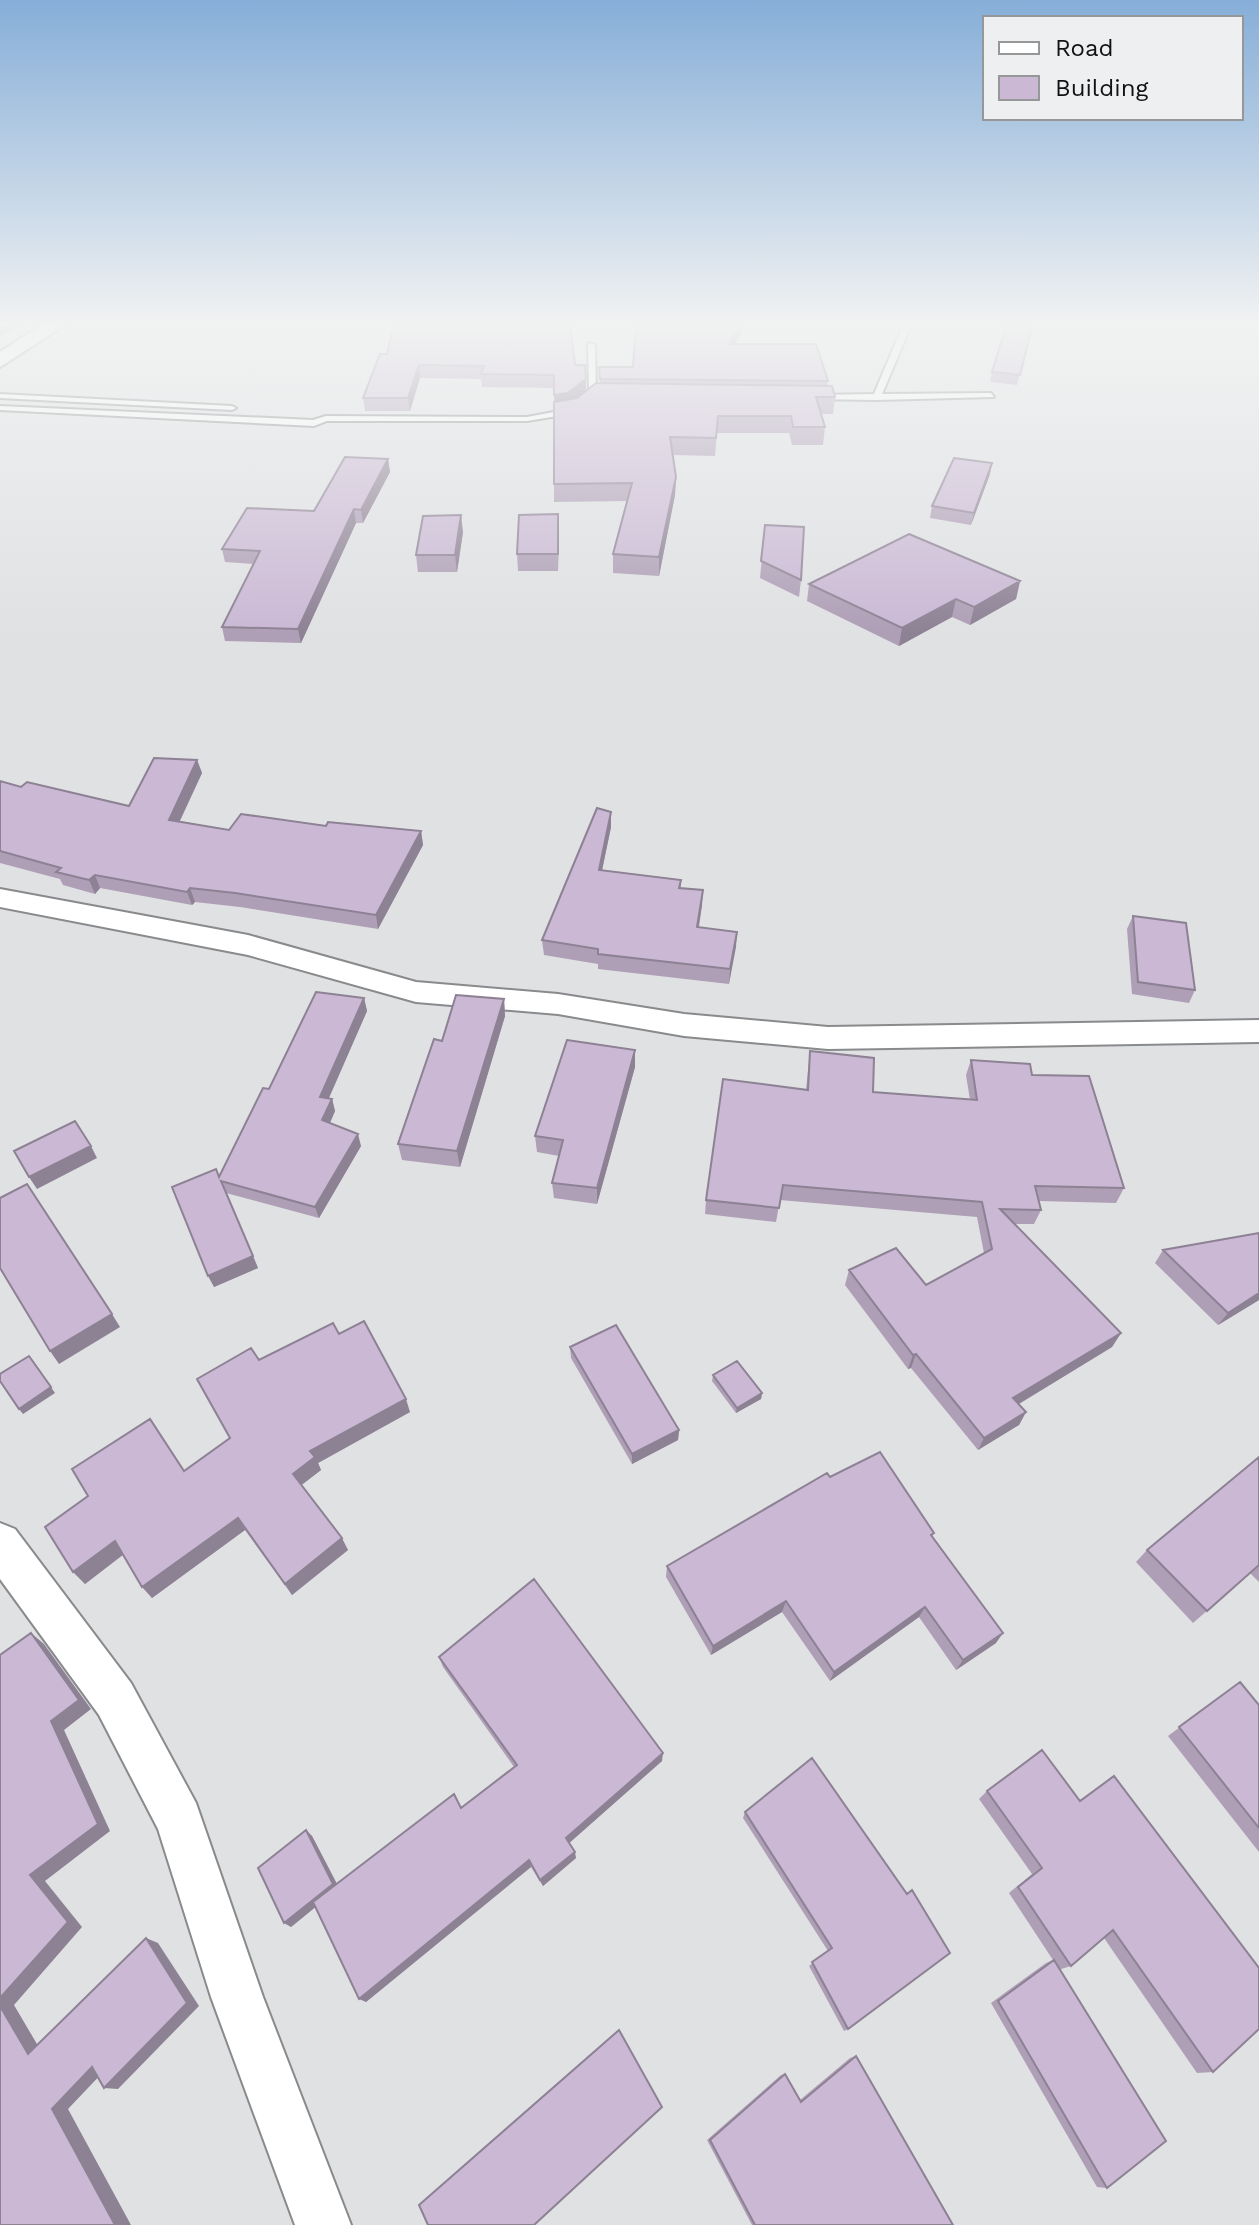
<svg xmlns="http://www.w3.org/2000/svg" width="1259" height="2225" viewBox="0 0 1259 2225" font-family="'Work Sans',sans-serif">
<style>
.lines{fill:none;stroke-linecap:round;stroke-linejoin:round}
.service-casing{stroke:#898a8c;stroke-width:4}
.minor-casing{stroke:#898a8c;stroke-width:4}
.primary-casing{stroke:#898a8c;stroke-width:4}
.service{fill:#fff;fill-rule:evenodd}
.minor{fill:#fff;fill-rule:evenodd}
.primary{fill:#fff;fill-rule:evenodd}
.wall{fill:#ae9eb6}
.shaded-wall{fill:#8d8194}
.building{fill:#cab8d4;stroke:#8d8194;stroke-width:2}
</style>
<rect width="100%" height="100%" fill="#e0e1e3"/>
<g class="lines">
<defs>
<path id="service" d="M904,323h8l-30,71 109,-1 3,4 -118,3 -64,-1 3,-4 59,-1z
M588,343l7,2 1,52 -20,16 -49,8h-200l-13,5 -314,-16v-4l313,14 13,-4 201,1 43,-8 19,-15z
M0,394l232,12 4,2 -4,2 -232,-12z"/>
<path id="minor" d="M0,889l248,46 168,47 142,12 126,20 144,13 431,-7v22l-431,7 -144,-13 -126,-22 -142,-12 -168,-47 -248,-48z
M0,1523l15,6 116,154 65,120 67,194 88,228h-56l-84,-228 -53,-168 -59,-114 -99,-136z"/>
<path id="primary" d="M45,323h23l-68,44v-15z"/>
</defs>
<use href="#service" class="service-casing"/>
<use href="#minor" class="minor-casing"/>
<use href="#primary" class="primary-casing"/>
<use href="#service" class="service"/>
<use href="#minor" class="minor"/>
<use href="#primary" class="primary"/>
</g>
<path class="wall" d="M570,323l5,42 11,26 14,-8 -1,-16h34l64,-44h49l-11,21 93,37 -1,5 8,11 -2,17h-12l4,13 -2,18h-31l-3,-12h-72l-2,23 -42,-1 3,22 -1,18 -16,81 -46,-3v-19l14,-53 -73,1v-114l-72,-1 -1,-8 -61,-1 -10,33h-45l-2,-13 24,-44z
M1034,323l-17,62 -27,-3 2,-10z
M388,459l2,13 -27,51h-7l-55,120 -76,-2 -3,-14 32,-63 -29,-2 -3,-13 92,-38z
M990,474l-19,51 -41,-7 2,-12z
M558,514v57h-40l-1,-17z
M765,525l36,55 -2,17 -39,-19z
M463,532l-6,40h-39l-2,-17z
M1020,581l-4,18 -46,26 -18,-8 -53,29 -92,-45 2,-17z
M197,760l5,13 -22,48 49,9 97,-4 95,5 2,14 -45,84 -138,-22 -45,-5 -3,3 -92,-17 -5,6 -32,-9 -3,-6 -60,-16v-82l21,6 108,19z
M611,827l-9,43 79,10v8l21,17 -3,22 38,5 -8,52 -131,-15v-5l-54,-9 -2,-15z
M1133,916l62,74 -6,13 -57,-9 -5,-65z
M364,998l3,13 -38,87 3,1 3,12 -5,12 31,23 -42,72 -93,-25 32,75 -44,19 5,-110 50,-88z
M504,999l1,17 -45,151 -58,-7 -4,-16 44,-103z
M635,1050v17l-38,137 -43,-6 -2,-15 7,-27 -22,-4 -2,-16z
M810,1051l63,41 97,8 -4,-25 5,-15 61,15 92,113 -8,15 -77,-2 2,9 -7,14h-20l107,109 -9,14 -93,57 7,8 -7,13 -41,25 -67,-82 -3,1 -63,-84 4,-15 77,15 58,-32 -7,-36 -197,-17 -4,22 -71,-8 1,-14 100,-110z
M1163,1250l96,50 -41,25 -63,-62z
M339,1334l71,78 -92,51 3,7 -20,15 47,65 -56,45 -47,-65 -93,68 -29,-43 -38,29 3,-88 96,-25 46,-33 29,-78z
M570,1347l109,83 -1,10 -46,24 -61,-106z
M713,1375l49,18 -1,6 -25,14 -24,-32z
M1259,1457v125l-9,-9 -57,50 -57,-61 11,-12z
M830,1477l104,56 -2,4 64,106 -40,27 -37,-53 -89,64 -48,-69 -71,43 -45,-78 1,-11z
M439,1657l223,104 -93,82 7,15 -33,28 -12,-19 -165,135 -51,-95 -24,20 15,-97 6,6 25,48 124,-76 53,-41 -71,-100z
M1240,1682l19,23v147l-91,-116z
M1042,1750l171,322 -16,1 -93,-135 -33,28 -10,3 46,219 -10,-1 -106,-184 55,-40 7,-3 -44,-67 23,-19 -53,-75 8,-8z
M812,1758l36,271 -4,2 -35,-65 19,-15 -85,-133 2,-6z
M856,2056l97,169h-201l-45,-85 74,-65 4,-1 15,26 50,-42z"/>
<path class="shaded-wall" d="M5,323h19l-24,14v-12z
M741,323h5l-16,32v-11z
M419,365l1,13 -10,33 -2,-13z
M586,379v14l-17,13 -14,3 -1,-14z
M388,459l2,13 -27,51 -2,-13z
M992,463l-2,11 -19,51 3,-12z
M676,477l-1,18 -16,81v-19z
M354,509l2,14 -55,120 -3,-14z
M558,514l1,17 -1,40z
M461,515l2,17 -6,40 -2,-17z
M1020,581l-4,18 -46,26 4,-18z
M956,599l-4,18 -53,29 3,-18z
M197,760l5,13 -28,60 -5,-13z
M611,812v15l-12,58v-15z
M421,831l2,14 -45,84 -2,-14z
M95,875l5,13 -5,6 -6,-14z
M190,888l5,14 -3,3 -5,-13z
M703,890l-1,15 -6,37 1,-15z
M737,932l-1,15 -7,37 1,-15z
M364,998l3,13 -43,98 -4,-12z
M504,999l1,17 -45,151 -3,-16z
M635,1050v17l-38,137v-16z
M332,1099l3,12 -9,21 -4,-12z
M358,1134l3,12 -42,72 -4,-11z
M91,1146l6,12 -60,31 -8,-12z
M253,1256l5,12 -44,19 -6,-11z
M1259,1293v7l-41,25 10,-12z
M112,1314l8,13 -61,37 -9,-13z
M1121,1333l-9,14 -105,64 6,-13z
M916,1354l-5,14 -3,1 5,-14z
M33,1361l22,32 -32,21 -4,-5z
M762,1393l-1,6 -25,14 1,-5z
M406,1399l4,13 -92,51 3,7 -22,17 -6,-13 17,-23z
M1026,1412l-7,13 -41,25 6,-12z
M679,1430l-1,10 -46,24v-10z
M238,1518l7,12 -93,68 -10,-11z
M342,1538l6,12 -56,45 -7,-11z
M115,1541l10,12 -40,31 -12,-12z
M786,1601l-4,11 -71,43 2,-9z
M925,1607l-6,10 -89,64 4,-9z
M31,1633l13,11 47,65 -27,21 46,101 -65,50 37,46 -68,78 30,51 -16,-2 -28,-48v-8l30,-123 21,-154z
M1003,1633l-7,10 -40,27 7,-10z
M663,1753l-1,8 -95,84 -1,-7z
M306,1830l6,6 27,52 -48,39 -7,-4z
M575,1852l1,6 -33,28 -3,-6z
M529,1860l2,7 -165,135 -7,-3z
M146,1938l12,5 41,63 -81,83 -14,-1z
M92,2067l14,2 -38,40 63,116h-16l-63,-116z"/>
<path class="building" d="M394,323h169l-2,1h9l5,41h10l1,14 -18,14 -14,2v-20l-73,-1 3,-8 -65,-1 -11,33h-45l17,-44h7z
M697,323h44l-11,21h86l12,37 -228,-2 -1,-12h34l3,-42h59z
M1007,323h26l-13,52 -28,-3z
M596,383l236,3 3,11h-19l9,30h-32l-2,-11h-73l-2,22 -46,-1 6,40 -17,80 -46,-3 19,-71 -78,1v-82l23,-4z
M345,457l43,2 -27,51 -7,-1 -56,120 -76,-2 38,-76 -38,-2 25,-41 67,3z
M954,458l38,5 -18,50 -42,-7z
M558,514v40h-41l2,-39z
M461,515l-6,40h-39l7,-39z
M765,525l39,2 -3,53 -40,-19z
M909,534l111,47 -46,26 -18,-8 -54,29 -93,-44z
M154,758l43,2 -28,60 60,10 12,-16 85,12 2,-4 93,9 -45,84 -141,-22 -45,-5 -3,4 -92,-17 -6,5 -33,-8 5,-4 -61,-17v-70l21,6 6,-5 102,24z
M597,808l14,4 -12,58 82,10 -2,8 24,2 -6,37 40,5 -7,37 -132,-15v-5l-56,-9z
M1133,916l53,7 9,67 -57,-8z
M316,992l48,6 -44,99 12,2 -10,21 36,14 -43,73 -94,-26 32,75 -45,20 -36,-89 44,-18 3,8 44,-89 6,1z
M456,995l48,4 -47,152 -59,-7 36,-105 8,2z
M567,1040l68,10 -38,138 -45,-5 11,-43 -28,-4z
M810,1051l64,7 -1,34 104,8 -6,-40 59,4 2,11 57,1 35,112 -89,-2 6,24 -41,-1 121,124 -108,65 13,14 -42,26 -68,-84 -3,1 -64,-85 47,-22 30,37 66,-36 -10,-47 -199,-17 -4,23 -73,-8 17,-121 85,11z
M75,1121l16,25 -62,31 -15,-26z
M27,1184l85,130 -62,37 -50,-83v-70z
M1259,1233v60l-31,20 -65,-63z
M364,1321l42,78 -96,52 5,6 -22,17 49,64 -57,46 -47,-66 -96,69 -27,-46 -42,31 -28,-45 43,-31 -16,-27 78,-50 34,52 46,-33 -33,-59 54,-31 8,12 74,-37 6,11z
M616,1325l63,105 -47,24 -62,-107z
M29,1356l22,31 -32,22 -19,-28v-7z
M737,1361l25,32 -25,15 -24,-33z
M880,1452l54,81 -3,2 72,98 -40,27 -38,-53 -91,65 -48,-71 -73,45 -46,-80 160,-93 3,4z
M1259,1457v108l-52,46 -60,-61z
M534,1579l129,174 -97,85 9,14 -35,28 -11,-20 -170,139 -46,-97 141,-108 7,14 56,-43 -78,-108z
M31,1633l48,67 -28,21 47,103 -68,51 38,47 -68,76v-343z
M1240,1682l19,23v123l-80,-101z
M1042,1750l38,51 34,-25 145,192v61l-46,43 -100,-142 -42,36 -53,-79 24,-19 -55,-77z
M812,1758l95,136 5,-4 38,63 -102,76 -36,-67 20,-14 -87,-136z
M306,1830l27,54 -49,39 -26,-55z
M146,1938l41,65 -83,85 -12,-21 -40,42 63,116h-115v-219l28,48z
M1054,1960l112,181 -59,47 -109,-187z
M619,2030l43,77 -128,118h-106l-9,-20z
M856,2056l97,169h-198l-45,-85 75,-66 16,28z"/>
<linearGradient id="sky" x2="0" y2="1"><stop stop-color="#86aed8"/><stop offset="0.51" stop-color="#f1f2f2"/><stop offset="1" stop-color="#f1f2f2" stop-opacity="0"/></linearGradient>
<rect width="1259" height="634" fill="url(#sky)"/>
<rect x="983" y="16" width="260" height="104" fill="#edeff0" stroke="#959798" stroke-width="2"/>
<rect x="999" y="42" width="40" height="12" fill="#ffffff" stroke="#959798" stroke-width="2"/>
<text x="1055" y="56" font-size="24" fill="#111213">Road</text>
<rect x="999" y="76" width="40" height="24" fill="#cab8d4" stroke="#959798" stroke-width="2"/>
<text x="1055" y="96" font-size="24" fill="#111213">Building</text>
</svg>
